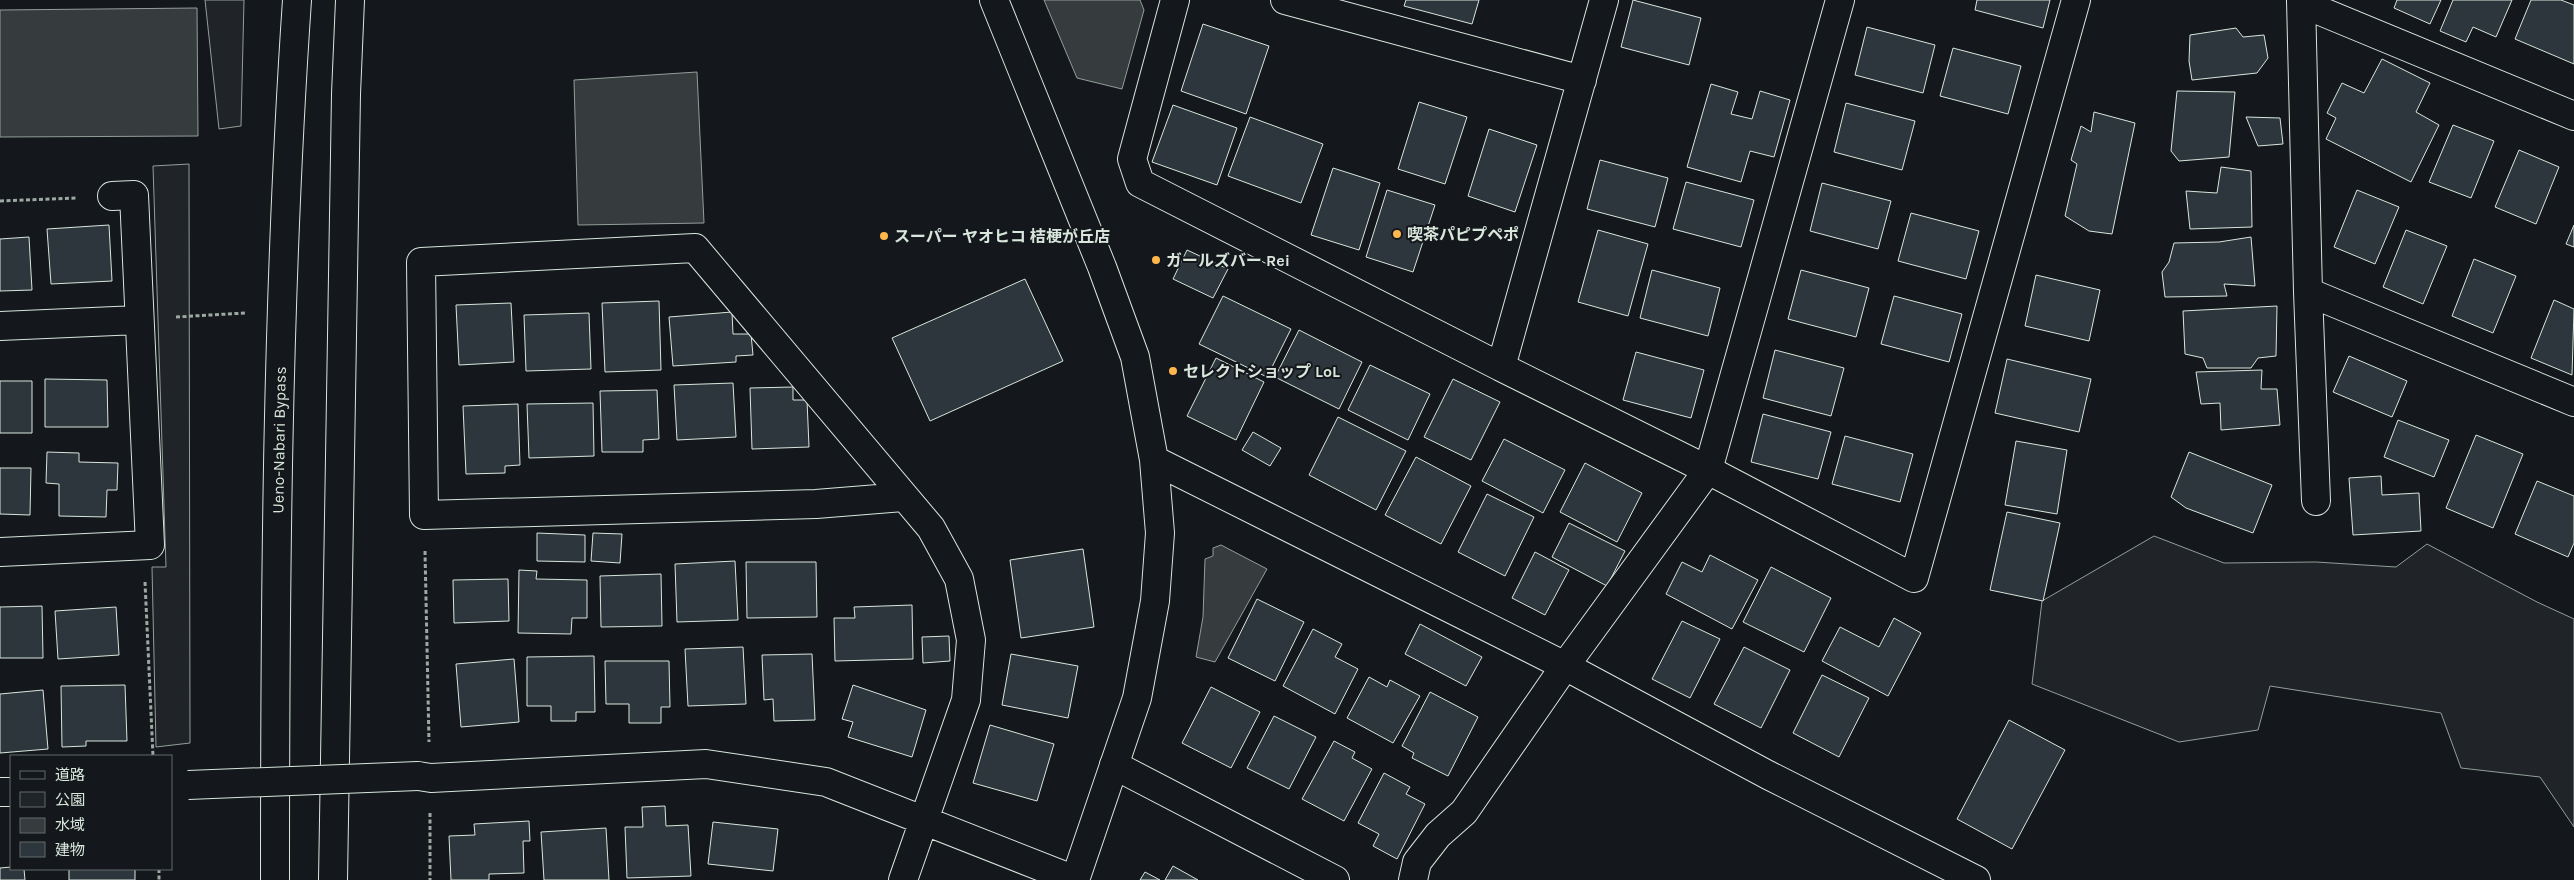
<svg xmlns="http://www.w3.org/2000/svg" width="2574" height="880" viewBox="0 0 2574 880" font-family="Karla,'Noto Sans JP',sans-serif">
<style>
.green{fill:#202428;stroke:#939e99}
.water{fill:#363b3e;stroke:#939e99}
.building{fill:#2c363c;stroke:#d8e6dc}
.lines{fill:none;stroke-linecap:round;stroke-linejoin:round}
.minor-casing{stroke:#d8e6dc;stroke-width:30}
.tertiary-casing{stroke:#d8e6dc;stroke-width:30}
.trunk-casing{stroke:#d8e6dc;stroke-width:30}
.path{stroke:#9da8a2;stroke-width:3;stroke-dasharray:4 2.5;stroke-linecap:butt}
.minor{stroke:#14181c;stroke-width:28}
.tertiary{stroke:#14181c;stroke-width:28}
.trunk{stroke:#14181c;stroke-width:28}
.minor-bridge-casing{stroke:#d8e6dc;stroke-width:30;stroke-linecap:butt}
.minor-bridge{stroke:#14181c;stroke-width:28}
.poi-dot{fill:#ffb74d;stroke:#14181c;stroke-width:2}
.labels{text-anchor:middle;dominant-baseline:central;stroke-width:4;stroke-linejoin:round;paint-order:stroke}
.poi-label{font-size:16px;font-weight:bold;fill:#d8e6dc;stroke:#14181c;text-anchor:start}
.street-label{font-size:16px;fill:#d8e6dc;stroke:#14181c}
</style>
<rect width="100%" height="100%" fill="#14181c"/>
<path class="green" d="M205,0h39l-3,126 -22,3z
M189,164l1,579 -34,4 -4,-180h14l-13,-401z
M2154,536l70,27 92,-1 80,5 31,-23 110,58 37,17v208l-34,-50 -79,-9 -20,-55 -171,-27 -12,44 -79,12 -147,-58 10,-83z"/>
<path class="water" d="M1044,0h96l4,10 -22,79 -45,-11z
M197,8l1,128 -198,1v-127z
M697,72l7,151 -126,2 -4,-145z
M1221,545l46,24 -52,93 -19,-5 7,-40 2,-58 8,-3v-8z"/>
<path class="building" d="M1406,0h73l-7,24 -68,-18z
M1633,0l68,18 -12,47 -68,-18z
M1977,0h73l-7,28 -68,-18z
M2397,0h44l-11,24 -36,-16z
M2453,0h59l-16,37 -23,-10 -7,15 -26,-11z
M2531,0h30l13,5v59l-59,-25z
M1203,24l66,22 -23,68 -65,-23z
M1867,27l68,18 -12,48 -68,-18z
M2236,28l7,9 21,-2 4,23 -11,15 -65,7 -3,-19 1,-26z
M1953,48l68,18 -13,48 -68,-18z
M2382,59l48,24 -14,29 23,13 -28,57 -85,-43 10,-21 -9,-5 15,-30 22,10z
M1711,84l27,8 -7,22 21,5 8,-28 30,9 -16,57 -24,-6 -9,31 -54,-15z
M2177,91l58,1 -6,65 -50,4 -8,-10z
M1419,102l48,15 -22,67 -47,-15z
M1846,103l69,18 -13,49 -68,-18z
M1173,105l64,23 -20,57 -65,-23z
M2094,112l41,11 -23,111 -23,-3 -24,-15 12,-52 -6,-4 10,-34 10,6z
M1250,117l73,27 -22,59 -73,-27z
M2246,117l34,1 3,26 -25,2z
M2453,125l41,16 -23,57 -42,-16z
M1489,129l48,16 -22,67 -47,-16z
M2519,150l40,17 -23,57 -41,-17z
M1600,160l68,18 -13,49 -68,-18z
M2221,167l30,4 1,56 -62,2 -4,-38 31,2z
M1333,168l47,15 -21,67 -48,-15z
M1686,182l68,18 -13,47 -68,-18z
M1822,183l69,18 -13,48 -68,-18z
M1387,190l48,15 -22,67 -47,-15z
M2357,190l42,17 -24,57 -41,-17z
M1911,213l68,18 -13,48 -68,-18z
M109,225l3,56 -61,3 -4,-55z
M2574,225v22l-8,-3z
M1598,230l50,14 -20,72 -50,-14z
M2406,230l41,16 -24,58 -40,-17z
M29,237l3,53 -32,1v-52z
M2251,237l4,49 -31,-2 3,12 -62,1 -3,-25 7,-10 5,-19 45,-1z
M1187,250l41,19 -15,29 -40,-19z
M2474,259l42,17 -23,57 -41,-17z
M1652,270l68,18 -12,48 -68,-18z
M1801,270l68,18 -13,49 -68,-18z
M2036,275l64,15 -11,51 -64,-15z
M1025,279l38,82 -133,60 -38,-83z
M1223,296l68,33 -24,48 -68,-33z
M1894,296l68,18 -13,48 -68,-18z
M2554,300l20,9 -2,66 -41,-17z
M659,301l2,69 -56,2 -3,-69z
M511,303l3,59 -55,3 -3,-60z
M2277,306l-1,50 -18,2 -7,10h-44l-4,-10 -18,-4 -2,-43z
M732,312l1,22h18l2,21 -17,1v6l-63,4 -4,-49z
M589,313l2,56 -65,2 -2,-56z
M1299,330l63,32 -23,47 -64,-32z
M1775,350l69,18 -13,48 -68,-18z
M1636,352l68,18 -13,48 -68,-18z
M2349,356l58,25 -15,36 -59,-25z
M1216,358l48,24 -28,58 -49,-24z
M2007,359l84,20 -12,53 -84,-19z
M1370,365l60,29 -22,46 -60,-30z
M2262,370l-1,19h16l3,36 -59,5 -1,-27 -19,1 -5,-32z
M45,379l62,1 1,47h-63z
M1453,379l47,23 -29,58 -47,-23z
M0,381h32v52h-32z
M733,383l3,54 -59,3 -3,-55z
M793,387v13h14l2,47 -57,2 -2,-61z
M657,390l2,49 -16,1v12h-41l-2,-61z
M593,403l1,53 -65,2 -2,-54z
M518,404l2,61 -15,1v7l-39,1 -3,-68z
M1763,414l68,18 -13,47 -67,-17z
M1338,417l68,34 -30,59 -67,-35z
M2398,420l51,20 -15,37 -50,-20z
M1253,432l28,16 -11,18 -28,-16z
M2476,435l47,19 -30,74 -47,-20z
M1845,436l68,18 -13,48 -68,-18z
M1504,439l61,31 -22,43 -61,-32z
M2016,441l51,9 -10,64 -52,-9z
M47,452l32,1v9l39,1 -1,27h-10l-1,27 -47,-1v-32l-13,-1z
M2189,452l83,33 -19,48 -67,-25 -15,-11z
M1416,457l55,29 -30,58 -56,-29z
M1585,463l57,30 -25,49 -57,-30z
M0,468h31l-1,47 -30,-1z
M2381,476l1,19 37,-2 2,38 -68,4 -4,-57z
M2537,481l37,15v47l-6,14 -53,-23z
M1487,494l47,23 -29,59 -47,-24z
M2007,512l53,11 -17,78 -53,-11z
M1569,523l56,28 -18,35 -55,-29z
M537,533l48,2v27l-48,-1z
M593,533l29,1 -2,29 -29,-2z
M1083,549l11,78 -73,11 -11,-78z
M1535,552l34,18 -24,45 -33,-17z
M1710,555l48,25 -26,49 -66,-35 16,-32 20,10z
M735,561l3,59 -61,2 -2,-58z
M746,562h70l1,55 -70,1z
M1771,567l60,31 -27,54 -61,-30z
M519,570l18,1 -1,8 51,1v38h-15l-1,16 -53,-1z
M661,574l1,52 -61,1 -1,-51z
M508,579l1,42 -55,2 -1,-43z
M1257,599l47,23 -29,59 -47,-23z
M912,605l1,54 -78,2 -1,-43h21l-1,-11z
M42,606l1,52h-43v-51z
M116,607l3,48 -61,4 -3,-48z
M1894,618l27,15 -33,63 -66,-35 18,-34 39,20z
M1682,621l38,18 -30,59 -38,-19z
M1420,624l62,33 -16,29 -61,-32z
M1313,629l29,15 -7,13 23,12 -23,45 -52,-28z
M949,636l1,25 -27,2 -1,-26z
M743,647l3,57 -58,2 -3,-57z
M1744,647l46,23 -29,58 -47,-24z
M812,654l3,66 -41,1 -1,-22 -9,1 -2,-45z
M1011,654l67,12 -10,52 -66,-13z
M594,656l1,56h-19v9h-25v-15h-24v-49z
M514,659l5,63 -58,5 -5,-63z
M605,661h64l1,46h-9v16h-32v-19h-23z
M1822,675l47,23 -30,59 -46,-24z
M1369,677l18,10 3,-7 30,16 -27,47 -46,-25z
M125,685l2,56h-41v5l-24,1 -1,-61z
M853,685l73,25 -14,47 -64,-20 5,-15 -11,-3z
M1211,687l49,25 -29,56 -49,-25z
M43,690l5,59 -48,4v-59z
M1430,692l48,25 -30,59 -36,-18 2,-5 -12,-7z
M1274,716l42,21 -27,52 -42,-21z
M2009,720l56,30 -53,99 -55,-30z
M990,725l64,19 -17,57 -64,-18z
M1334,741l21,11 -3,6 20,11 -28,52 -42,-22z
M1384,773l26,14 -4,7 19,10 -28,55 -24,-13 6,-12 -21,-11z
M665,806l1,20 22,-1 3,51 -64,2 -2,-51h18l-1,-20z
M529,821l1,20h-7l1,32 -35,1v6h-38l-2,-44 26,-1 -1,-11z
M713,822l65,7 -5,42 -65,-7z
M606,828l3,52h-65l-3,-48z
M1173,866l25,14h-33z
M11,867l13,2 1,11h-25v-12z
M69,869h66v11h-66z
M1145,872l15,8h-20z"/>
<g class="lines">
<defs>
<path id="minor" d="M1175,0l-43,159 8,24 361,184
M1285,0l297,80
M1604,0l-103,367 207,103 206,108 162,-578
M2301,0l7,292 266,110
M2301,3l273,113
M2308,292l8,209
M0,326l138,-6
M903,497l-87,7 -392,11 -3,-253 274,-14 236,280 28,51 12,61 -5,60 -63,180
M0,552l150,-7 -16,-350 -22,1
M1114,765l221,115
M418,776l13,2 275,-14 120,18 249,98
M0,792h11
M1413,880l4,-18 21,-27 26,-23 101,-146 143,-196 132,-470"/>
<path id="tertiary" d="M994,0l108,267 33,90 19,103 6,73 -5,68 -18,97 -62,182
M1154,460l411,206 203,109 208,105"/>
<path id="trunk" d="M275,880c0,-294 2,-587 22,-880
M333,880l13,-786 4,-94"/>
</defs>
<use href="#minor" class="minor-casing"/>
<use href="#tertiary" class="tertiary-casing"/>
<use href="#trunk" class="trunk-casing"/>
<path class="path" d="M0,201l77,-3
M176,317l69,-4
M425,551l4,191
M145,582l8,174
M430,813v67
M159,869v11"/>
<use href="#minor" class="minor"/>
<use href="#tertiary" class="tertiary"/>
<use href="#trunk" class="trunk"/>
<defs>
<path id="minor-bridge" d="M188,785l230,-9"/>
</defs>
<use href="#minor-bridge" class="minor-bridge-casing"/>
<use href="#minor-bridge" class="minor-bridge"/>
</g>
<g class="poi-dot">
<circle cx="1397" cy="234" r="5"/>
<circle cx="884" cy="236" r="5"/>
<circle cx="1156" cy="260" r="5"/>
<circle cx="1173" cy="371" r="5"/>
</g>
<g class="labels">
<g class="poi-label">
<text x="1407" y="234">喫茶パピプペポ</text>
<text x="894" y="236">スーパー ヤオヒコ 桔梗が丘店</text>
<text x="1166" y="260">ガールズバー Rei</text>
<text x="1183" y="371">セレクトショップ LoL</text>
</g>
<g class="street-label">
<text transform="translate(279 440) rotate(-89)">Ueno-Nabari Bypass</text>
</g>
</g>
<rect x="10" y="755" width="162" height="115" fill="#14181c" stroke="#626a69"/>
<rect x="20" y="771" width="25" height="8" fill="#14181c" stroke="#626a69"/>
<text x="55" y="780" font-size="15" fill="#d8e6dc">道路</text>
<rect x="20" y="792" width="25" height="15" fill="#202428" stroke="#626a69"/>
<text x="55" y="805" font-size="15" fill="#d8e6dc">公園</text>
<rect x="20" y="818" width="25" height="15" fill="#363b3e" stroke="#626a69"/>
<text x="55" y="830" font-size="15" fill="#d8e6dc">水域</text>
<rect x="20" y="842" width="25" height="15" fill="#2c363c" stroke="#626a69"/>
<text x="55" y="855" font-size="15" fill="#d8e6dc">建物</text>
</svg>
